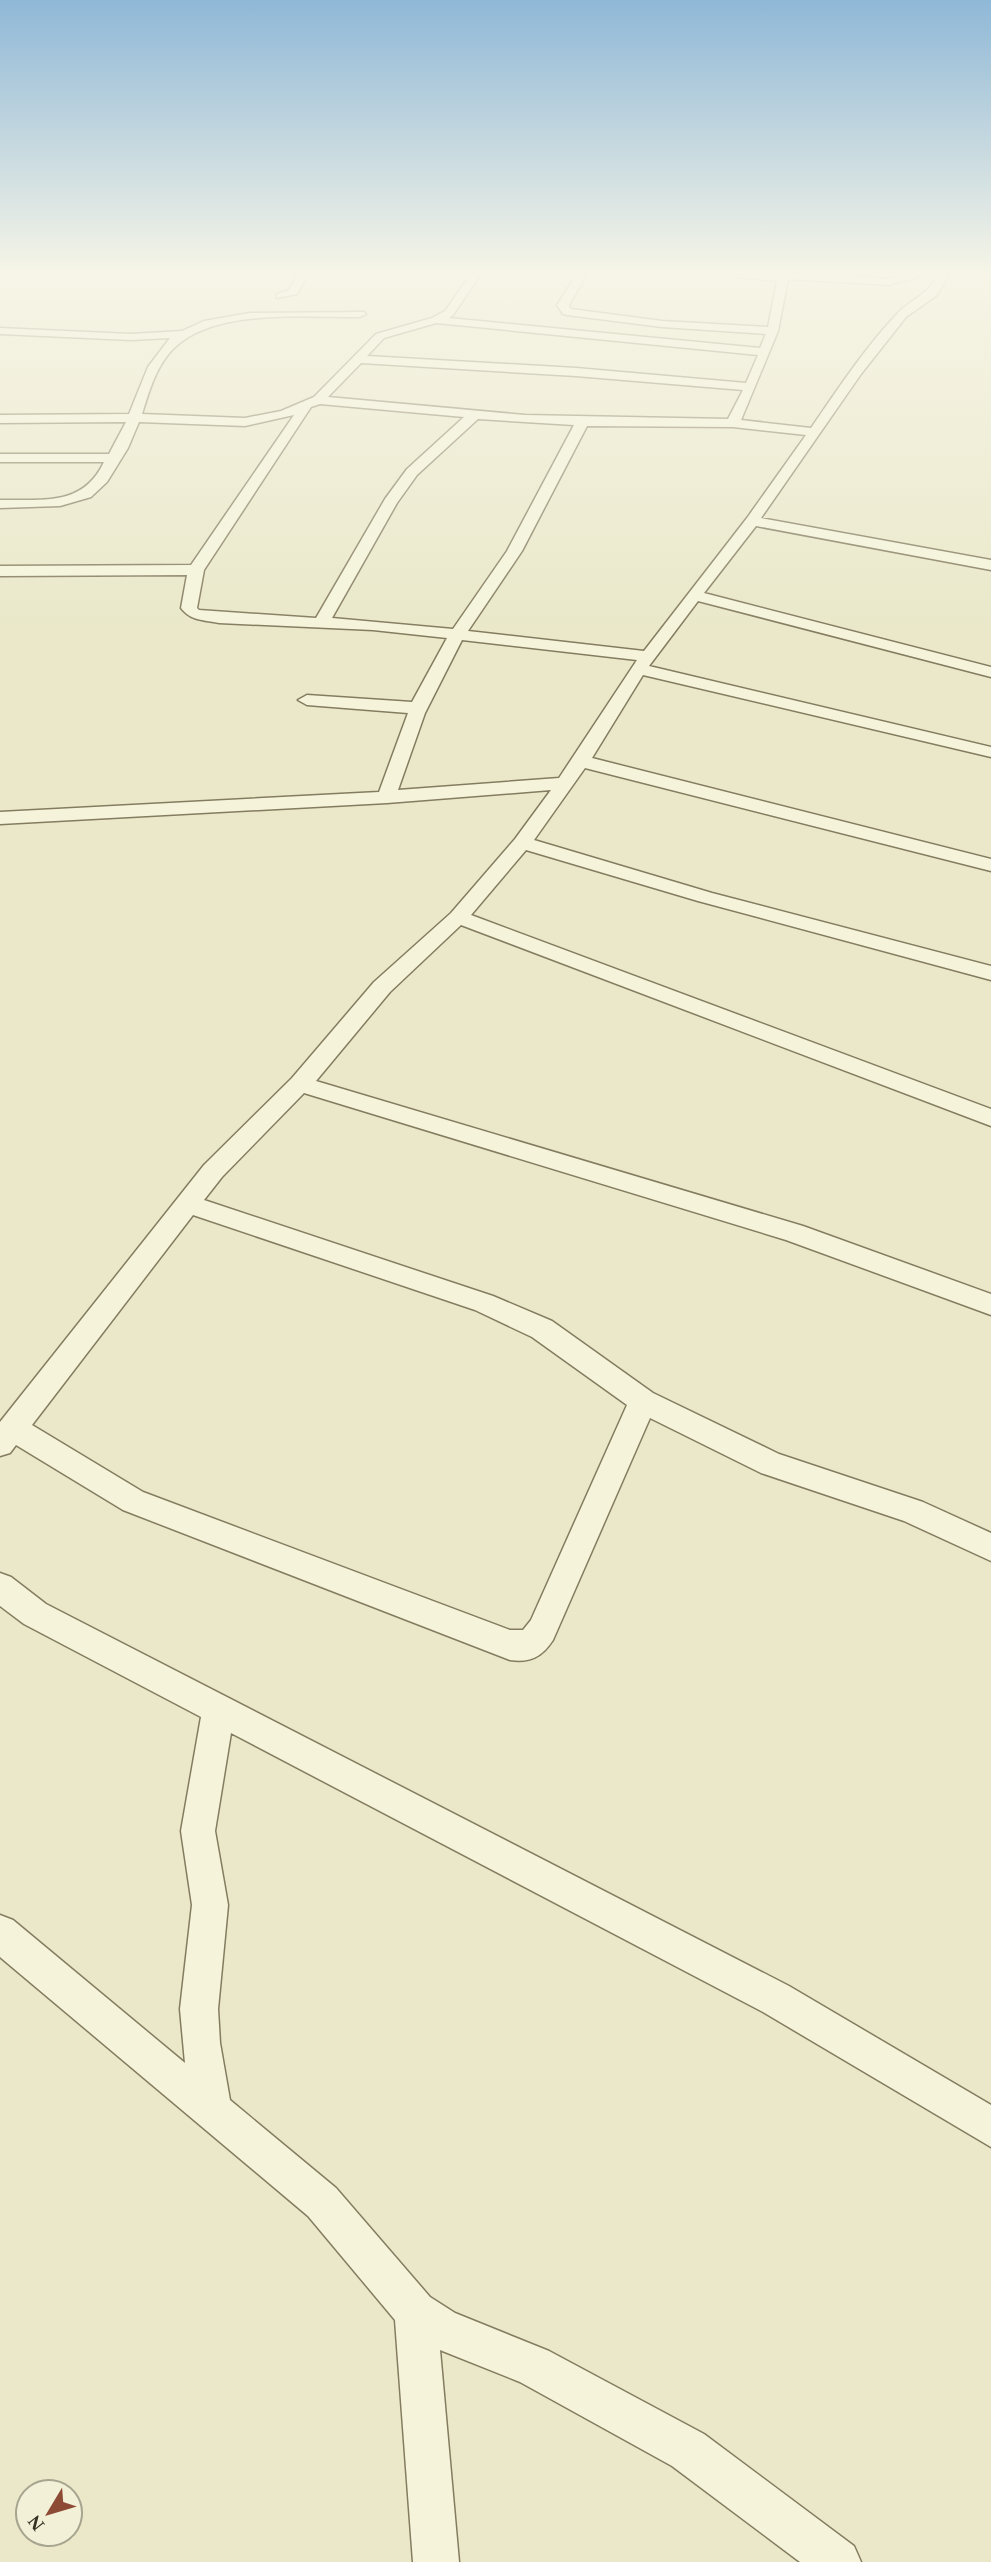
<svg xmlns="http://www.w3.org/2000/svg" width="991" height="2562" viewBox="0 0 991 2562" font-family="'Times New Roman',serif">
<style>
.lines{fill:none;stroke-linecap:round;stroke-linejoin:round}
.street-casing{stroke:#847c60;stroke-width:3}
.street{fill:#f5f4db;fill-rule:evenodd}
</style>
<rect width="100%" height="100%" fill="#eae8c9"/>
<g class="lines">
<defs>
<path id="street" d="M298,274h10l-11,20 -20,4v-4l12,-4z
M471,274h10l-28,41 -4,3 311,30 6,-14 -104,-7 -95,-12 -4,-1 -6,-9 20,-31h10l-18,31 2,4 91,12 106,6 9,-46 -41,-4 -5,-3h99l58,5 20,-5h20l-40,11 -100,-6 -10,52 -37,89 70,8c27,-39 53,-79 85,-113 17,-18 28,-16 43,-41h10l-12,21 -31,22 -45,57 -100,144 230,42v10l-235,-44 -52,67 287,74v10l-293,-76 -49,65 342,81v10l-348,-82 -51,83 399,101v12l-406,-103 -51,72 178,53 279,73v14l-293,-79 -172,-51 -55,65 520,194v17l-530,-201 -71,67 -74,89 487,145 188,68v21l-205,-75 -482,-147 -82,84 -18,23 289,96 59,25 101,72 126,61 144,48 68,31v28l-87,-40 -143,-48 -111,-55 -97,222c-11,17 -23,23 -43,20l-387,-150 -107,-65 -6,8 -10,3v-34l204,-257 88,-87 82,-96 77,-69 64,-74 36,-49 -164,13 -387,21v-12l379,-20 29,-79 -101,-8 -9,-5 9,-5 105,7 35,-64 -74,-8 -154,-7c-15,-3 -28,-2 -38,-15l6,-33 -187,1v-10l191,-1 103,-150 -49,11 -106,-4 -11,26 -21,34 -16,15 -31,9 -60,2v-8c43,-1 83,7 104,-38h-104v-8h109l17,-32 -126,1v-8l129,-1 19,-47 22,-29 -39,2 -131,-6v-6l131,6 51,-3 22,-10 46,-8 114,-1 2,2 -6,3c-56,1 -155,-11 -193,39 -13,17 -19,39 -25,58l103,4 36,-7 33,-14 62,-63 56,-16 13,-7zM436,323l322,32 -12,28 -170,-15 -209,-12 17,-18zM361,363l215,13 167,14 -15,29 -203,-4 -197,-18zM320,404l144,13 -57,52 -22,30 -69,119 -117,-8 -2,-2 7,-38 107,-163zM478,419l96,6 -67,126 -54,78 -121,-11 65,-115 20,-28zM587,426l146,1 73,8 -59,83 -103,133 -176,-20 54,-80zM462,640l175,20 -78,118 -161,12 27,-77zM193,1215l282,95 57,27 95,68 -96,215 -8,10h-13l-367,-138 -111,-67z
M0,1573l11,4 35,27 743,382 202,119v42l-228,-135 -532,-279 -16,98 13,74 -10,104 2,34 10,57 106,88 94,109 25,16 94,38 155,83 150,112 7,16h-61l-128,-96 -152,-84 -80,-32 19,212h-46l-18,-242 -87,-104 -308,-259v-42l13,5 172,143 -5,-54 12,-104 -11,-74 20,-114 -177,-93 -24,-18z"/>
</defs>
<use href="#street" class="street-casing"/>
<use href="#street" class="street"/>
</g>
<linearGradient id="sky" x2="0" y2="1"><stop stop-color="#8fb8d7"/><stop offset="0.43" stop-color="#f6f5e7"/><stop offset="1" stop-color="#f6f5e7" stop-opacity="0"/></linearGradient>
<rect width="991" height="633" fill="url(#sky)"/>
<g transform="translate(49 2513) rotate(232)"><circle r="33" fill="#f2f1d8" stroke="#a7a48f" stroke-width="2"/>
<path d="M0-5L12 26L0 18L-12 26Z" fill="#8d4b36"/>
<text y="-10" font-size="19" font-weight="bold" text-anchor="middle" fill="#363121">N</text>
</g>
</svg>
